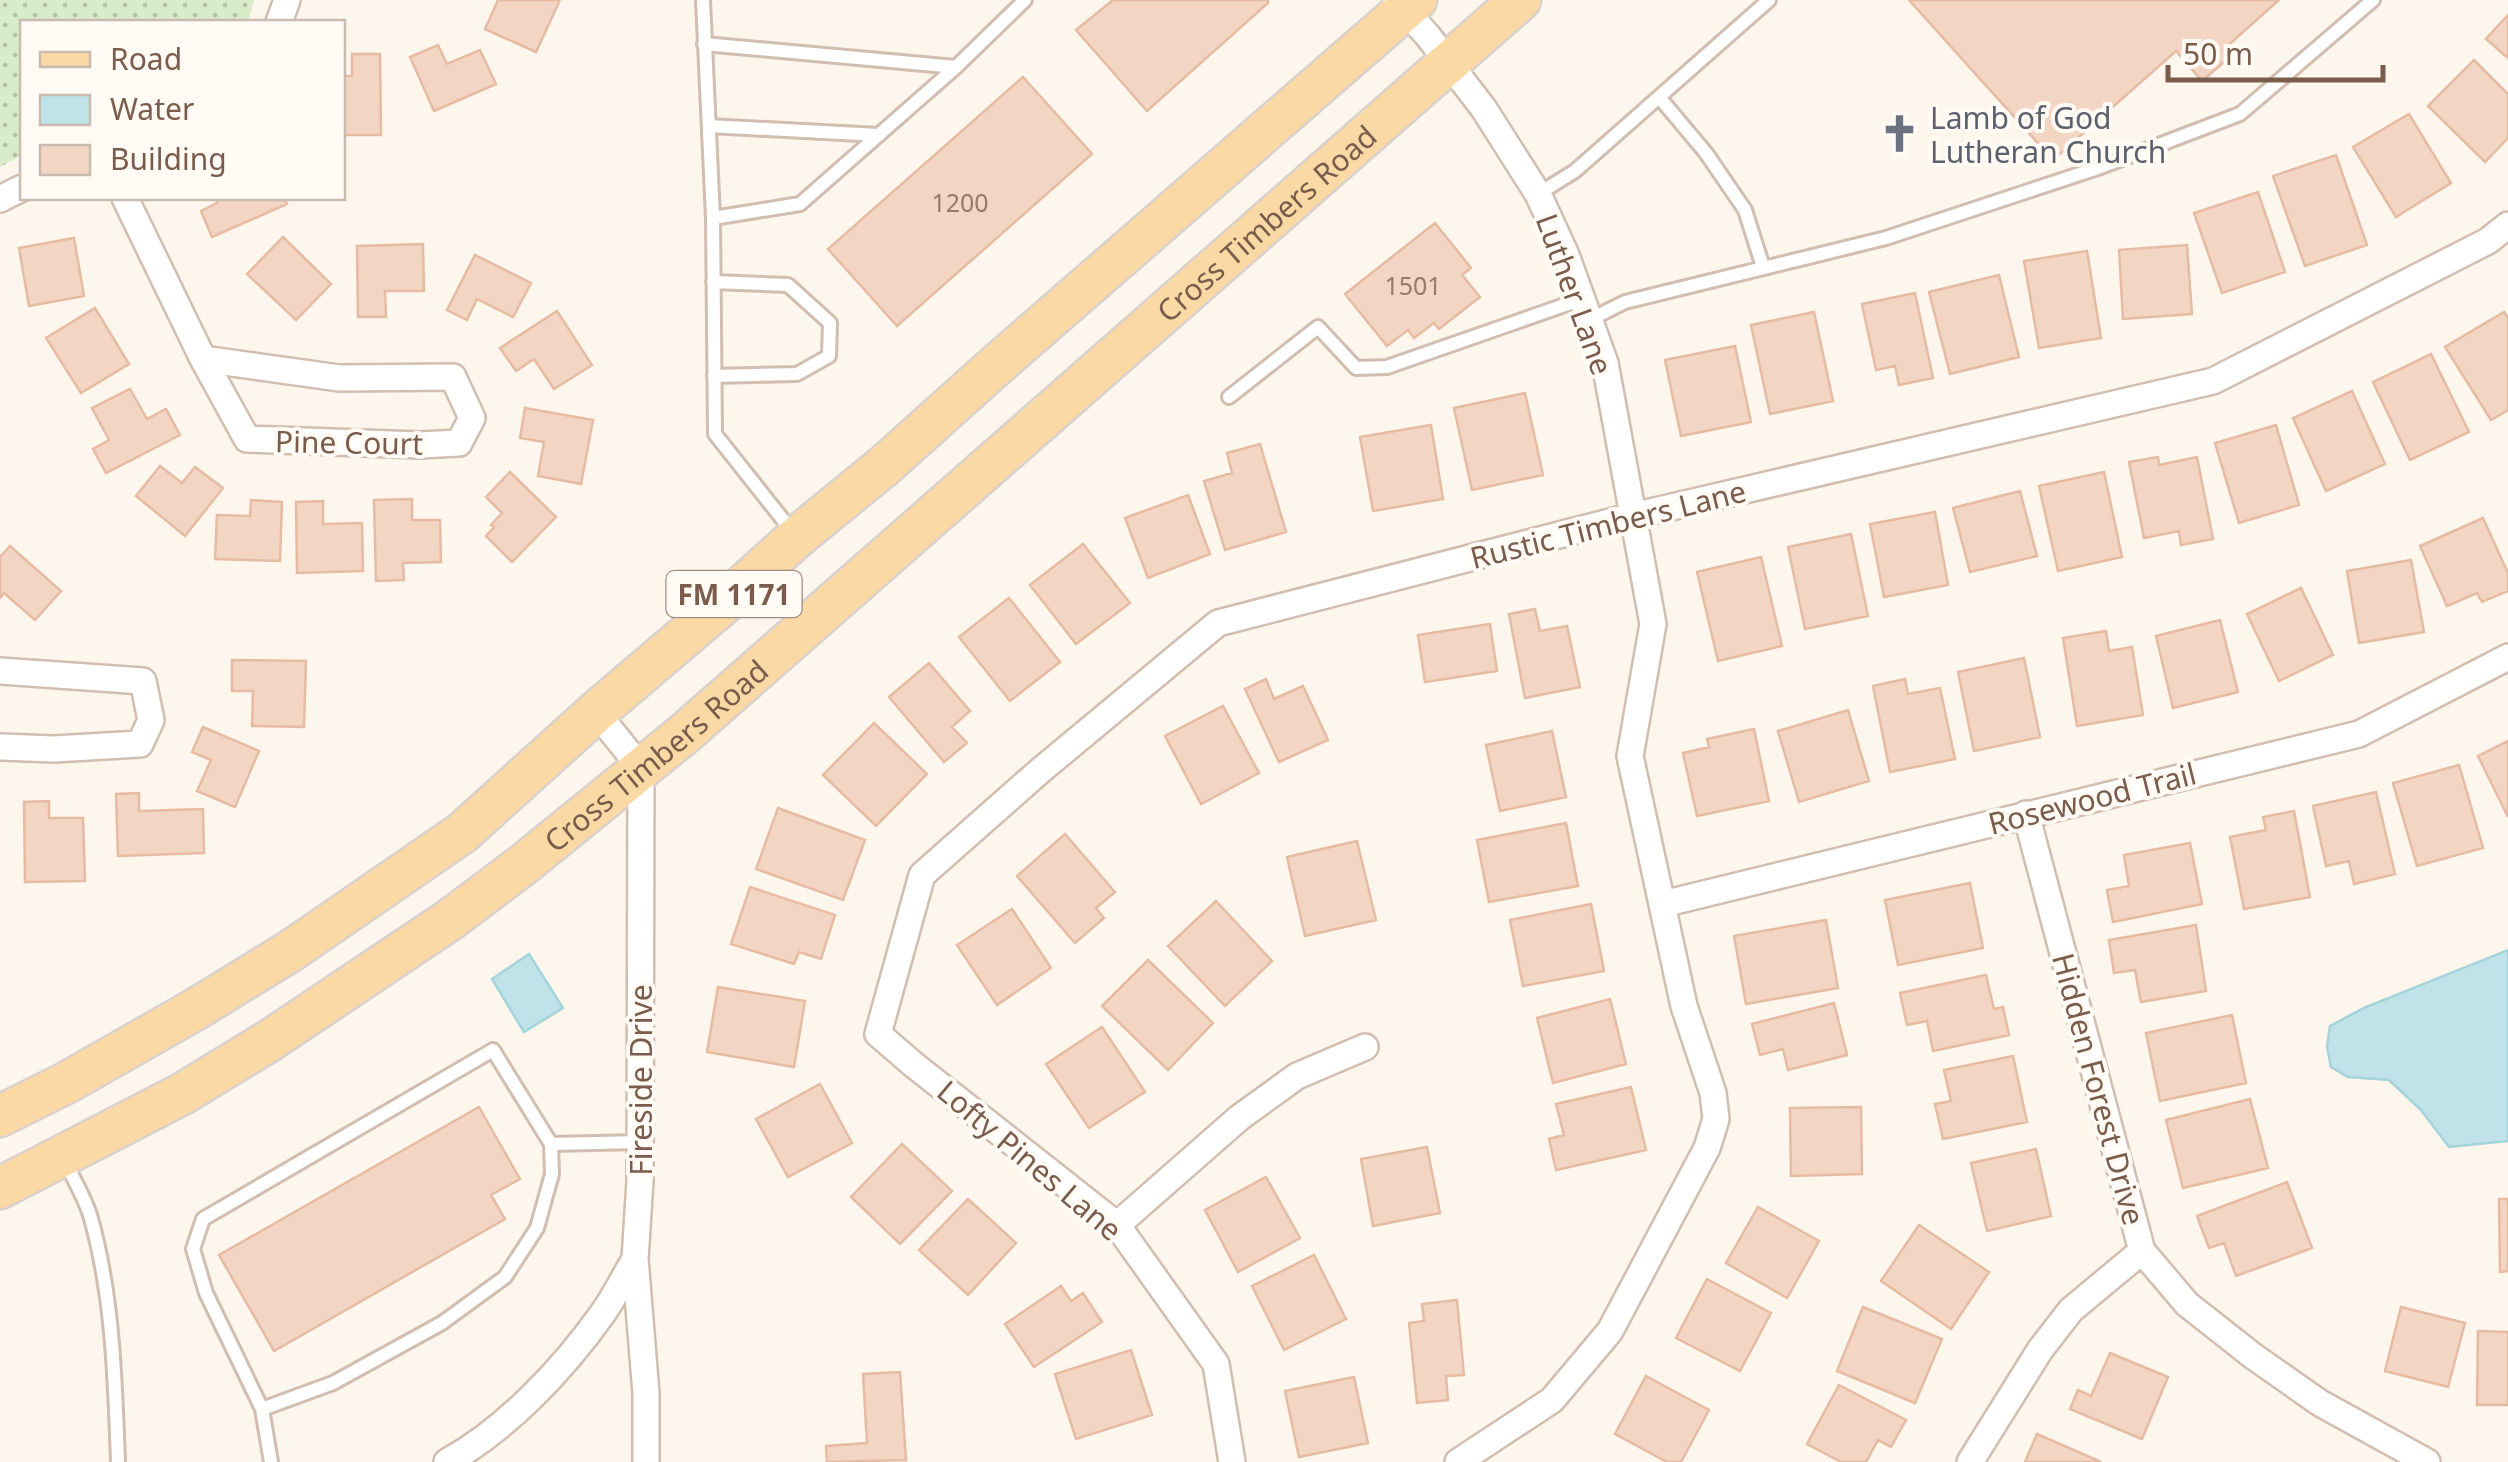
<svg xmlns="http://www.w3.org/2000/svg" width="2508" height="1462" viewBox="0 0 2508 1462" font-family="'Noto Sans',sans-serif">
<style>
.grass{fill:url(#grass-dots)}
.water{fill:#bfe3e8;stroke:#a5d3da;stroke-width:2.5}
.building{fill:#f3d5c3;stroke:#e6bba3;stroke-width:2.5}
.lines{fill:none;stroke-linecap:round;stroke-linejoin:round}
.service-casing{stroke:#d1beb0;stroke-width:18}
.minor-casing{stroke:#d1beb0;stroke-width:30}
.primary-casing{stroke:#dad1cd;stroke-width:45}
.service{stroke:#fff;stroke-width:12}
.minor{stroke:#fff;stroke-width:25}
.primary{stroke:#fbd9a5;stroke-width:40}
.labels{text-anchor:middle;dominant-baseline:central;stroke-width:8;stroke-linejoin:round;paint-order:stroke}
.number-label{font-size:25px;fill:#987a6a}
.shield{fill:#fffaf3;stroke:#a28b7f;stroke-width:2.5}
.shield-label{font-size:28px;font-weight:bold;fill:#7a5c4d}
.worship-label{font-size:30px;fill:#5b616d;stroke:#fffaf3;text-anchor:start}
.street-label{font-size:30px;fill:#7a5c4d;stroke:#fffaf3}
</style>
<defs>
<pattern id="grass-dots" width="8" height="8" patternUnits="userSpaceOnUse" patternTransform="scale(2.5)"><rect width="8" height="8" fill="#d8ecc9"/><path d="M2 2h.1M6 6h.1" fill="none" stroke="#b4c2a5" stroke-width="1.8" stroke-linecap="round"/></pattern>
</defs>
<rect width="100%" height="100%" fill="#fdf6ec"/>
<path class="grass" d="M0,0h254l-6,22h-226v133l-22,12z"/>
<path class="water" d="M2508,950v191l-59,6 -28,-37 -32,-30 -41,-3 -17,-10 -4,-20 3,-21 34,-18z
M529,954l34,54 -39,24 -32,-53z"/>
<path class="building" d="M498,0h62l-24,52 -51,-23z
M1113,0h155v3l-121,108 -71,-81z
M1909,0h370l-55,49 6,8 -28,24 -26,-30 -123,109z
M2508,15v43l-22,-19z
M438,45l9,19 33,-14 16,34 -62,27 -24,-54z
M352,54h28l1,81h-39v-59h10z
M2474,60l34,34v44l-23,24 -57,-56z
M1023,77l69,77 -195,172 -69,-77z
M2409,114l42,69 -55,34 -43,-70z
M2336,155l31,90 -62,21 -32,-90z
M2258,192l27,80 -63,21 -28,-80z
M215,198h69l3,6 -75,33 -11,-26 16,-8z
M1435,223l36,45 -9,7 18,22 -41,32 -5,-6 -20,15 -6,-8 -21,16 -42,-52z
M283,237l48,47 -35,36 -49,-46z
M74,238l10,58 -55,10 -10,-58z
M423,244l1,47h-39l1,26h-28l-1,-71z
M2187,245l5,69 -69,5 -4,-69z
M2087,251l14,87 -62,10 -15,-87z
M475,255l56,28 -18,34 -36,-18 -10,21 -20,-10z
M1999,275l20,82 -69,17 -21,-82z
M1915,293l18,85 -34,7 -4,-19 -19,4 -14,-66z
M95,308l34,56 -48,29 -35,-55z
M557,311l35,54 -38,24 -20,-30 -18,12 -16,-23z
M1814,312l19,89 -63,13 -19,-89z
M2504,312l4,6v92l-17,10 -46,-73z
M1735,346l16,76 -70,14 -16,-76z
M2431,354l38,78 -59,28 -37,-78z
M130,389l17,30 19,-10 14,26 -74,38 -13,-24 16,-9 -17,-32z
M2352,391l33,73 -59,27 -33,-73z
M1525,393l18,82 -71,15 -18,-82z
M525,408l68,12 -12,64 -43,-8 6,-34 -24,-4z
M1431,425l12,74 -70,12 -13,-74z
M2276,425l23,80 -60,18 -24,-80z
M1260,444l26,88 -61,18 -21,-69 28,-8 -5,-20z
M2158,457l1,8 38,-8 16,82 -32,6 -2,-14 -35,7 -15,-76z
M160,466l22,17 13,-16 28,21 -38,48 -49,-40z
M510,472l46,45 -44,45 -26,-26 8,-9 -3,-2 11,-12 -16,-16z
M2104,472l18,85 -64,14 -19,-85z
M2020,491l17,65 -67,16 -17,-64z
M1188,495l22,59 -62,24 -23,-60z
M412,499v21h28l1,42 -38,1 1,17 -28,1 -2,-81z
M251,500l31,2 -2,59 -65,-2 2,-44 33,1z
M323,501v23l39,-1 1,48 -66,2 -1,-71z
M1935,512l13,73 -64,12 -14,-73z
M2483,518l25,55v18l-26,11 -5,-9 -30,13 -27,-60z
M1851,534l17,82 -63,13 -17,-82z
M1083,544l47,59 -54,41 -46,-59z
M10,546l51,45 -26,29 -31,-27 -4,5v-41z
M1761,557l21,89 -64,15 -21,-89z
M2411,560l13,72 -65,11 -12,-72z
M2301,588l32,67 -54,26 -32,-67z
M1009,598l51,64 -50,39 -51,-64z
M1535,609l5,22 27,-5 13,61 -55,11 -16,-84z
M2220,620l18,72 -65,16 -17,-72z
M1490,624l7,47 -72,11 -7,-47z
M2106,631l3,20 23,-4 11,68 -66,11 -14,-88z
M2024,658l16,79 -66,14 -16,-79z
M232,660l74,1 -2,66 -52,-1 1,-35h-21z
M929,663l41,48 -18,16 15,16 -23,19 -55,-65z
M1266,679l8,20 29,-13 25,54 -49,22 -34,-73z
M1905,679l3,15 32,-6 15,71 -65,13 -17,-86z
M1223,706l36,67 -58,31 -36,-68z
M1848,710l21,71 -70,21 -21,-71z
M874,723l53,51 -51,52 -53,-51z
M203,727l56,24 -24,56 -38,-16 14,-31 -19,-8z
M1754,729l15,72 -72,15 -14,-63 26,-6 -2,-8z
M1552,731l14,66 -66,14 -14,-66z
M2508,741v76l-30,-61z
M2459,765l24,83 -66,18 -24,-83z
M2376,792l19,82 -41,10 -5,-23 -23,5 -13,-60z
M139,793v18l64,-2 1,44 -86,3 -2,-62z
M49,801v17h34l2,63 -60,1 -1,-80z
M778,808l87,32 -22,60 -87,-31z
M2294,811l16,86 -66,12 -14,-72 36,-7 -3,-13z
M1566,823l12,63 -89,16 -12,-62z
M1065,834l50,58 -19,16 8,10 -29,25 -58,-67z
M1357,841l19,79 -71,16 -18,-79z
M2190,843l12,61 -89,18 -6,-32 22,-4 -5,-31z
M1970,883l13,65 -85,17 -13,-65z
M750,887l85,28 -14,44 -22,-7 -5,12 -63,-20z
M1216,901l56,60 -47,45 -57,-60z
M1591,904l13,67 -81,15 -13,-66z
M1012,909l39,59 -54,37 -40,-60z
M1826,920l12,68 -92,16 -12,-68z
M2196,925l10,66 -65,11 -6,-32 -21,3 -5,-33z
M1148,960l65,63 -45,47 -66,-64z
M1986,975l8,34 9,-2 6,28 -76,16 -6,-30 -20,4 -7,-32z
M718,987l87,14 -11,66 -87,-15z
M1610,999l16,65 -73,19 -16,-65z
M1834,1003l13,52 -59,15 -5,-21 -23,6 -8,-31z
M2232,1015l14,68 -86,18 -14,-68z
M1102,1027l43,65 -56,36 -43,-64z
M2013,1056l14,66 -84,17 -8,-35 16,-3 -7,-31z
M820,1084l32,59 -64,34 -32,-58z
M1631,1087l15,63 -90,20 -7,-31 15,-4 -8,-31z
M2250,1099l18,69 -85,20 -17,-68z
M479,1107l41,72 -29,16 14,24 -231,132 -55,-96z
M1861,1107l1,67 -71,2 -1,-68z
M902,1144l50,47 -52,53 -49,-47z
M1427,1147l13,66 -67,13 -12,-67z
M2036,1149l15,67 -64,15 -16,-68z
M1266,1177l34,61 -62,34 -33,-62z
M2287,1182l25,66 -76,28 -12,-33 -15,5 -12,-32z
M968,1199l48,44 -48,52 -49,-45z
M2499,1199h9v72l-8,1z
M1758,1207l61,34 -32,57 -61,-35z
M1919,1225l70,47 -38,57 -70,-48z
M1314,1255l32,64 -62,31 -32,-64z
M1707,1279l64,34 -31,58 -64,-33z
M1061,1286l10,15 12,-8 19,29 -68,45 -29,-43z
M1457,1300l7,75 -18,1 2,24 -31,3 -8,-80 15,-2 -2,-17z
M1863,1307l79,32 -27,64 -78,-32z
M2401,1307l64,16 -17,64 -63,-16z
M2478,1331l30,1v73h-31z
M1131,1350l21,65 -76,24 -21,-65z
M2110,1353l58,24 -26,62 -72,-30 8,-19 13,6z
M900,1372l6,88 -79,2 -1,-16 41,-3 -4,-69z
M1646,1376l63,34 -28,52h-14l-52,-28z
M1354,1377l14,66 -69,14 -14,-66z
M1839,1385l67,35 -15,27 -13,-7 -12,22h-25l-34,-18z
M2037,1434l64,28h-76z"/>
<g class="lines">
<defs>
<path id="service" d="M703,0l10,218 2,216 80,101
M704,44l252,23
M1659,97l47,56 39,57 18,57
M709,126l170,9
M1538,194l37,-23 194,-171
M713,218l87,-14 156,-137 69,-67
M713,282l75,3 42,38 -1,33 -32,18 -83,2
M1589,320l36,-18 261,-64 212,-70 142,-54 133,-114
M1229,397l89,-70 38,41 31,-1 195,-68
M493,1050l58,94 1,30 -15,54 -32,49 -63,46 -109,60 -71,26 -56,-116 -13,-44 10,-30z
M551,1144l89,-2
M64,1159c8,18 20,37 26,56 23,80 25,165 28,247
M262,1409l9,53"/>
<path id="minor" d="M1396,1l32,35 56,73 54,85 28,61 39,108 48,261 -23,132 54,250 29,87 3,26 -9,29 -97,183 -58,69 -94,62
M279,22l8,-22
M125,198l78,161 44,80 173,6 39,-2 13,-25 -19,-41 -114,1 -136,-19
M0,199l22,-11
M0,671l143,10 8,39 -11,24 -86,5 -54,-2
M596,712l45,56 -1,413 -5,78 11,134v69
M2026,814l116,437 45,53 66,52 67,47 107,59
M1663,904l696,-170 149,-77
M1117,1225l122,-107 58,-42 68,-29
M447,1462c60,-33 117,-94 156,-149 12,-17 21,-36 32,-54
M1232,1462l-16,-98 -99,-139 -203,-160 -36,-31 44,-159 119,-105 177,-147 415,-107 580,-135 275,-140 20,-16
M1970,1462l70,-112 31,-40 71,-59"/>
<g id="primary">
<path d="M0,1116l66,-33 130,-74 96,-59 170,-117 134,-121 128,-109 73,-66 87,-71 116,-104 416,-362"/>
<path id="s1" d="M0,1188l182,-94 87,-53 182,-122 73,-55 160,-130 836,-734"/>
</g>
</defs>
<use href="#service" class="service-casing"/>
<use href="#minor" class="minor-casing"/>
<use href="#primary" class="primary-casing"/>
<use href="#service" class="service"/>
<use href="#minor" class="minor"/>
<use href="#primary" class="primary"/>
</g>
<defs>
<symbol id="church-bare" viewBox="-9 -9 18 18"><path d="M-1.2-6h2.4v3.5h3.3v2.4h-3.3V6h-2.4V-.1h-3.3v-2.4h3.3Z" fill="#6b7280" stroke="#fffaf3" stroke-width="2.5" paint-order="stroke"/></symbol>
</defs>
<g fill-rule="evenodd">
<use href="#church-bare" x="1872" y="106" width="55" height="55"/>
</g>
<g class="labels">
<g class="number-label">
<text x="960" y="202">1200</text>
<text x="1413" y="285">1501</text>
</g>
<rect class="shield" x="666.5" y="571" width="135" height="46" rx="8"/>
<g class="shield-label">
<text x="734" y="594">FM 1171</text>
</g>
<g class="worship-label">
<text x="1930" y="117">Lamb of God<tspan x="1930" dy="34">Lutheran Church</tspan></text>
</g>
<g class="street-label">
<text stroke="none"><textPath href="#s1" startOffset="1598">Cross Timbers Road</textPath></text>
<text transform="translate(1575 294) rotate(70)">Luther Lane</text>
<text transform="translate(349 442) rotate(1)">Pine Court</text>
<text transform="translate(1608 524) rotate(-14)">Rustic Timbers Lane</text>
<text stroke="none"><textPath href="#s1" startOffset="788">Cross Timbers Road</textPath></text>
<text transform="translate(2092 798) rotate(-14)">Rosewood Trail</text>
<text transform="translate(640 1080) rotate(-90)">Fireside Drive</text>
<text transform="translate(2099 1089) rotate(75)">Hidden Forest Drive</text>
<text transform="translate(1030 1160) rotate(40)">Lofty Pines Lane</text>
</g>
</g>
<rect x="20" y="20" width="325" height="180" fill="#fffaf3" stroke="#cabbb1" stroke-width="2.5"/>
<rect x="40" y="52" width="50" height="15" fill="#fbd9a5" stroke="#cabbb1" stroke-width="2.5"/>
<text x="110" y="70" font-size="30" fill="#7a5c4d">Road</text>
<rect x="40" y="95" width="50" height="30" fill="#bfe3e8" stroke="#cabbb1" stroke-width="2.5"/>
<text x="110" y="120" font-size="30" fill="#7a5c4d">Water</text>
<rect x="40" y="145" width="50" height="30" fill="#f3d5c3" stroke="#cabbb1" stroke-width="2.5"/>
<text x="110" y="170" font-size="30" fill="#7a5c4d">Building</text>
<path d="M2168 65v15h215v-15" fill="none" stroke="#7a5c4d" stroke-width="5"/>
<text x="2183" y="65" font-size="30" fill="#7a5c4d" stroke="#fffaf3" stroke-width="8" paint-order="stroke">50 m</text>
</svg>
